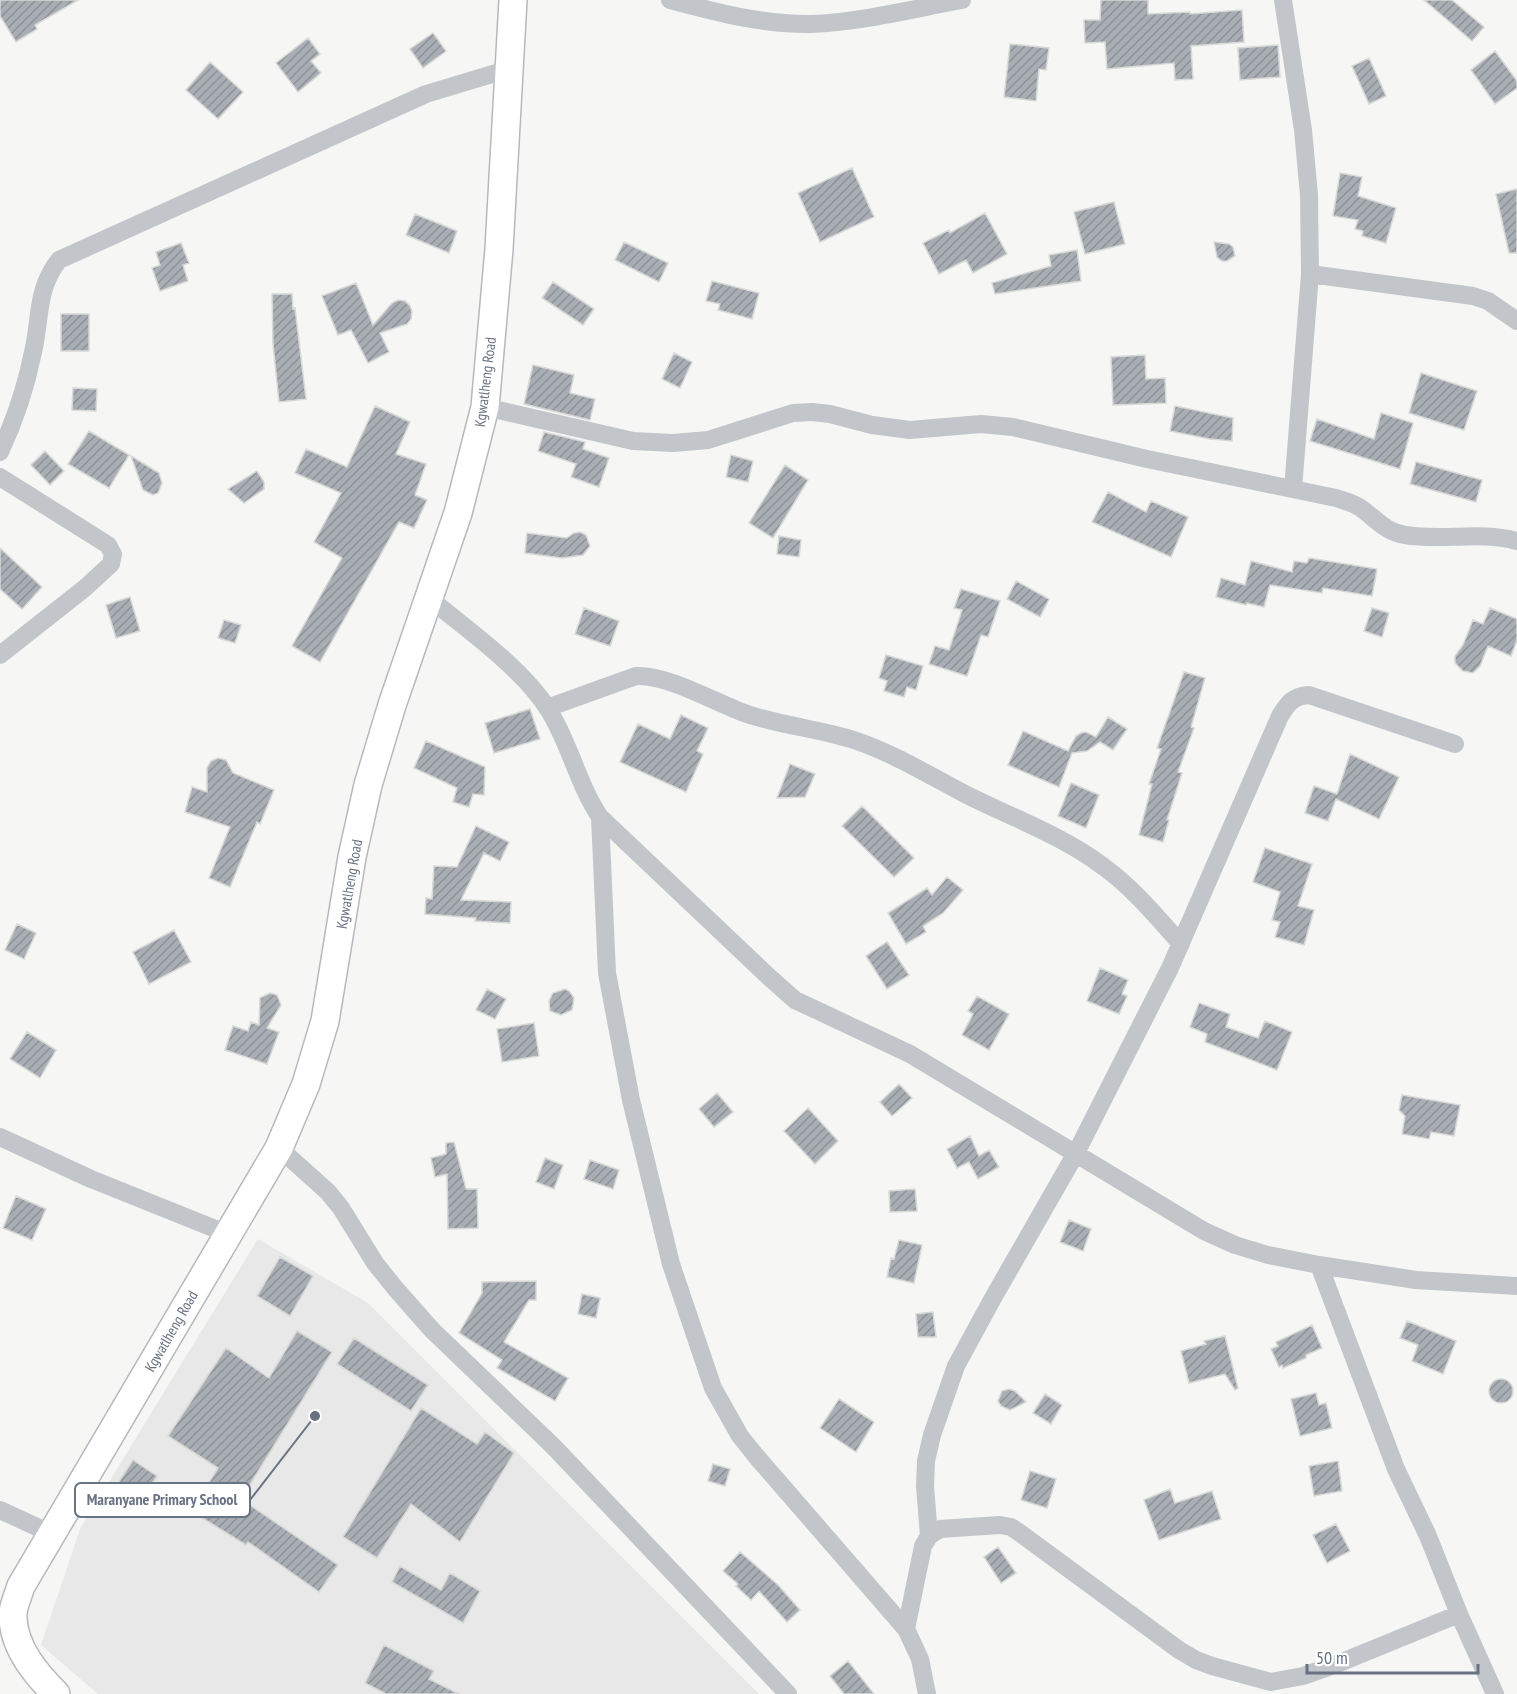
<svg xmlns="http://www.w3.org/2000/svg" width="1517" height="1694" viewBox="0 0 1517 1694" font-family="'PT Sans Narrow',sans-serif">
<style>
.built{fill:#e7e8e7}
.building{fill:url(#building-hatch);stroke:#d8d8d6;stroke-width:1.5}
.lines{fill:none;stroke-linecap:round;stroke-linejoin:round}
.secondary-casing{stroke:#b5b8bd;stroke-width:30}
.street{stroke:#c2c5c9;stroke-width:18}
.secondary{stroke:#fff;stroke-width:27}
.labels{text-anchor:middle;dominant-baseline:central;stroke-width:6;stroke-linejoin:round;paint-order:stroke}
.street-label{font-size:15px;fill:#687283;stroke:#fff}
.leader{fill:none;stroke:#687283;stroke-width:2}
.callout-dot{fill:#687283;stroke:#fff;stroke-width:2}
.callout{fill:#fff;stroke:#687283;stroke-width:2}
.callout-label{font-size:16px;text-anchor:middle;font-weight:bold;fill:#687283}
</style>
<defs>
<pattern id="building-hatch" width="6" height="6" patternUnits="userSpaceOnUse" patternTransform="scale(1.5)"><rect width="6" height="6" fill="#a9aeb5"/><path d="M-1 1l2-2M0 6l6-6M5 7l2-2" fill="none" stroke="#8d9299"/></pattern>
</defs>
<rect width="100%" height="100%" fill="#f6f7f4"/>
<path class="built" d="M258,1239l110,64 391,391h-661l-57,-49 39,-116z"/>
<path class="building" d="M0,0h78l-43,25 2,4 -21,13 -16,-26z
M1101,0h47v14l42,-2v2l52,-4 2,32 -53,4 2,33 -18,1 -1,-17 -67,6 -2,-27 -20,1 -1,-23h16z
M1424,0h28l32,27 -12,14z
M433,33l13,18 -23,17 -13,-19z
M308,38l12,16 -9,7 10,12 -23,19 -22,-29z
M1010,44l39,4 -3,22 -7,-1 -3,32 -32,-4z
M1278,45l2,32 -40,3 -2,-32z
M1495,51l22,30v7l-22,16 -24,-34z
M1369,58l17,38 -17,8 -17,-38z
M210,62l33,30 -25,27 -32,-29z
M852,168l22,49 -54,25 -22,-49z
M1340,173l22,4 -4,19 38,12 -10,35 -24,-7 1,-5 -8,-2 3,-9 -25,-4z
M1517,189v64h-8l-13,-59z
M1114,202l11,42 -40,10 -11,-42z
M985,213l22,41 -34,19 -7,-13 -27,14 -16,-31 26,-13 1,3z
M415,214l42,17 -8,22 -43,-18z
M624,242l44,21 -9,19 -44,-22z
M1214,242l15,2 4,3 2,9 -8,5h-5l-5,-4z
M181,243l8,20 -6,2 5,16 -28,10 -8,-23 8,-3 -4,-13z
M1077,250l4,31 -86,13 -3,-11 59,-17 -2,-11z
M712,281l47,12 -7,26 -34,-9 2,-6 -14,-3z
M553,282l41,27 -11,16 -41,-27z
M356,283l17,42 19,-22 6,-3 7,1 5,5 2,6 -1,7 -4,5 -27,9 9,19 -21,11 -17,-33 -13,5 -16,-39z
M272,294h20l1,15 2,-1 11,91 -27,3 -6,-58z
M61,314h28v37h-28z
M674,353l18,9 -12,26 -18,-9z
M1145,355l1,24 19,-1 1,25 -53,2 -2,-48z
M533,365l41,10 -4,18 25,6 -5,21 -66,-16z
M1421,373l56,18 -13,39 -55,-17z
M73,388l24,1 -1,22 -24,-1z
M375,406l35,16 -14,32 30,10 -11,31 12,5 -13,28 -15,-6 -79,140 -28,-16 50,-88 -28,-16 27,-49 -46,-20 11,-24 41,18z
M1175,406l58,12 -1,23 -22,-2 -40,-8z
M1381,413l32,10 -13,46 -90,-28 7,-22 57,20z
M89,431l40,24 -20,33 -41,-24z
M544,432l41,10 -2,7 26,9 -10,29 -28,-10 5,-13 -38,-13z
M45,451l19,20 -14,14 -19,-20z
M731,455l22,6 -5,21 -22,-5z
M131,456l28,17 3,10 -4,10 -5,2 -10,-5z
M1416,462l66,18 -6,22 -66,-18z
M785,465l23,15 -35,58 -24,-15z
M257,471l7,11v7l-20,14 -16,-14z
M1108,492l38,20 5,-11 37,16 -17,40 -79,-35z
M580,532l6,3 4,11 -7,9 -21,3 -37,-5 2,-20 40,5 7,-5z
M779,536l22,4 -2,17 -22,-3z
M0,548l42,39 -20,22 -22,-20z
M1309,558l68,11 -5,27 -49,-8 -1,5 -52,-8 -6,22 -17,-4 -1,2 -30,-8 5,-19 24,7 6,-24 41,11 2,-11 13,2z
M1016,581l33,18 -9,18 -33,-18z
M961,589l39,12 -12,36 -7,-2 -14,41 -38,-12 6,-18 14,4 13,-40 -8,-2z
M130,597l10,34 -24,7 -10,-33z
M584,608l35,13 -9,25 -35,-12z
M1372,608l17,5 -7,24 -18,-6z
M1490,608l27,11v21l-6,16 -23,-10 -8,20 -7,7 -10,-2 -8,-8v-7l8,-11 10,-25 10,4z
M224,620l17,5 -6,18 -17,-5z
M886,655l37,11 -7,24 -9,-3 -3,10 -20,-6 3,-10 -8,-3z
M1184,672l21,6 -14,49 3,1 -16,44 4,1 -15,47h2l-6,22 -24,-7 13,-51h-3l12,-35 -4,-1z
M530,709l10,30 -46,14 -9,-30z
M681,715l27,13 -11,23 6,3 -17,38 -66,-30 18,-38 32,15z
M1108,717l19,12 -14,21 -13,-8 -13,9 -15,2 -13,34 -51,-22 15,-34 45,20 8,-15 5,-3 5,-1 10,5z
M426,741l59,26 -1,28 -11,-1 -4,13 -16,-5 4,-14 -43,-20z
M1350,754l49,23 -20,42 -43,-20 -8,22 -23,-8 9,-27 23,8z
M218,758l8,2 7,13 41,17 -14,34 -3,-2 -27,65 -21,-9 21,-51 -45,-15 7,-25 15,5v-24l4,-7z
M790,764l25,10 -10,23 -28,1z
M1071,783l28,12 -13,33 -28,-12z
M862,806l52,52 -20,19 -52,-51z
M476,826l33,16 -9,19 -16,-8 -23,47 50,2 -1,21 -35,-2 1,-3 -51,-4 1,-16 6,1 2,-33 23,1z
M1265,848l47,16 -14,42 16,4 -10,35 -29,-8 5,-15 -8,-2 8,-28 -27,-10z
M947,877l16,13 -20,23 -20,13 3,6 -20,12 -18,-31 39,-25 5,7z
M17,924l19,9 -12,26 -19,-9z
M174,930l17,32 -42,22 -16,-32z
M887,942l22,33 -22,14 -21,-33z
M1100,968l28,12 -6,14 5,2 -8,18 -32,-13z
M487,989l19,10 -11,20 -19,-9z
M565,989l4,2 5,7 -2,12 -11,5 -11,-4 -1,-10 4,-8z
M270,993l7,2 4,10 -14,23 12,4 -12,32 -42,-14 8,-24 15,5 3,-9 8,3 1,-27z
M977,996l32,18 -20,36 -27,-15 11,-21 -5,-3z
M1199,1003l31,11 -4,13 32,11 7,-17 27,11 -15,38 -72,-28 2,-8 -17,-7z
M534,1023l5,33 -37,6 -5,-33z
M27,1032l29,18 -16,28 -30,-19z
M899,1084l13,14 -20,18 -12,-14z
M717,1093l16,19 -19,15 -15,-18z
M1402,1095l58,10 -6,31 -23,-4 -2,7 -27,-5 3,-18 -6,-6z
M808,1108l30,33 -23,23 -31,-33z
M970,1136l9,20 10,-6 10,17 -21,12 -9,-17 -12,6 -10,-19z
M454,1142l12,47h11l1,39 -30,1 -1,-55 -12,3 -4,-19 15,-4v-11z
M545,1158l18,7 -9,24 -18,-7z
M590,1160l29,10 -6,19 -29,-10z
M915,1189l2,22 -27,1 -1,-21z
M16,1196l30,13 -14,31 -29,-12z
M1069,1220l22,9 -8,22 -23,-9z
M899,1240l23,5 -8,38 -27,-6 4,-19 3,1z
M280,1257l33,19 -23,40 -33,-20z
M536,1281v19h-7l-25,42 64,36 -13,23 -58,-33 5,-8 -43,-27 23,-40v-11z
M582,1294l18,4 -4,20 -18,-4z
M933,1312l3,25h-18l-2,-23z
M1407,1321l49,20 -13,33 -31,-13 6,-16 -18,-7z
M1312,1325l10,23 -16,7v3l-23,10 -1,-3 -3,2 -8,-18 7,-3 -2,-4z
M297,1331l35,21 -91,147 97,66 -19,27 -71,-50 -2,3 -55,-34 27,-43 -50,-32 58,-88 43,30z
M1225,1336l13,52 -3,2 -10,-16 -36,9 -8,-32 25,-7 -2,-3z
M354,1338l74,47 -17,26 -74,-47z
M1489 1391a12 12 0 1 1 24 0a12 12 0 1 1-24 0Z
M1009,1389l6,2 11,11 -16,8 -9,-4 -3,-5 4,-10z
M1316,1393l3,12 7,-2 6,25 -32,8 -9,-37z
M1045,1394l17,11 -11,19 -18,-11z
M839,1399l35,23 -18,30 -36,-24z
M421,1408l56,36 8,-12 29,21 -54,89 -49,-38 -34,54 -34,-21z
M133,1460l24,16 -26,39 -24,-15z
M1338,1461l4,30 -28,5 -5,-30z
M713,1464l17,5 -5,17 -17,-5z
M1030,1471l26,8 -9,29 -26,-8z
M1170,1489l5,14 37,-12 9,28 -62,21 -15,-40z
M1336,1524l14,27 -23,12 -14,-28z
M998,1547l18,26 -15,10 -17,-26z
M740,1552l38,33 22,25 -13,12 -28,-31 -8,9 -15,-14 2,-2 -15,-13z
M400,1566l41,24 9,-17 30,18 -17,32 -71,-41z
M384,1645l50,26 -5,8 30,15h-73l-21,-11z
M848,1661l26,33h-30l-14,-18z"/>
<g class="lines">
<defs>
<path id="secondary" d="M56,1694c-20,-20 -42,-46 -43,-76 -1,-10 5,-22 8,-32l258,-438 27,-64 19,-63 27,-164 16,-72 24,-80 66,-192 27,-106 14,-158 14,-249"/>
</defs>
<use href="#secondary" class="secondary-casing"/>
<path class="street" d="M670,0c45,12 94,25 141,24 50,-2 101,-15 151,-24
M1283,0l20,130 6,65 1,79 -17,215
M1310,274l163,22 15,5 29,20
M485,407l148,34 40,2 35,-3 85,-27 19,-1 18,2 42,11 38,5 71,-6 32,3 134,32 189,39c9,3 19,5 26,11 15,11 24,23 43,26 37,6 76,-4 112,6
M0,452c15,-32 26,-65 33,-100 8,-34 3,-63 26,-92l367,-166 83,-25
M0,477l108,68 5,9 -2,10 -26,24 -85,67
M430,599c38,31 92,69 118,110 22,34 29,74 52,108l169,160 26,23 115,54 294,177 31,14 33,10 51,10 97,15 101,6
M547,708l89,-32c31,-2 80,27 111,38 36,12 74,15 110,27 37,13 72,34 106,52 47,24 99,42 141,74 29,21 53,50 77,77
M600,817l7,156 24,127 40,164 42,124 27,48 16,20 150,173 14,30 7,35
M0,1137l91,42 137,55
M279,1148l49,44 13,16 34,55 20,25 37,42 121,116 235,248
M1319,1265l77,204 32,67 31,78 36,80
M0,1510l52,24
M929,1536l-4,-50 1,-25 6,-26 24,-69 37,-68 83,-145 94,-185 110,-252c8,-13 13,-20 29,-21l146,49
M906,1629l17,-83 6,-10 11,-7 60,-4 11,2 9,6 159,117 17,10 16,6 59,16 32,-6 34,-12 122,-50"/>
<use href="#secondary" class="secondary"/>
</g>
<g class="labels">
<g class="street-label">
<text transform="translate(485 382) rotate(-83)">Kgwatlheng Road</text>
<text transform="translate(349 884) rotate(-80)">Kgwatlheng Road</text>
<text transform="translate(171 1331) rotate(-60)">Kgwatlheng Road</text>
</g>
</g>
<path class="leader" d="M315 1416L250 1500"/>
<circle class="callout-dot" cx="315" cy="1416" r="6"/>
<rect class="callout" x="75" y="1483" width="175" height="34" rx="6"/>
<g class="callout-label">
<text x="162" y="1505">Maranyane Primary School</text>
</g>
<path d="M1307 1664v9h171v-9" fill="none" stroke="#687283" stroke-width="3"/>
<text x="1316" y="1664" font-size="18" fill="#687283" stroke="#ffffff" stroke-width="4.5" paint-order="stroke">50 m</text>
</svg>
